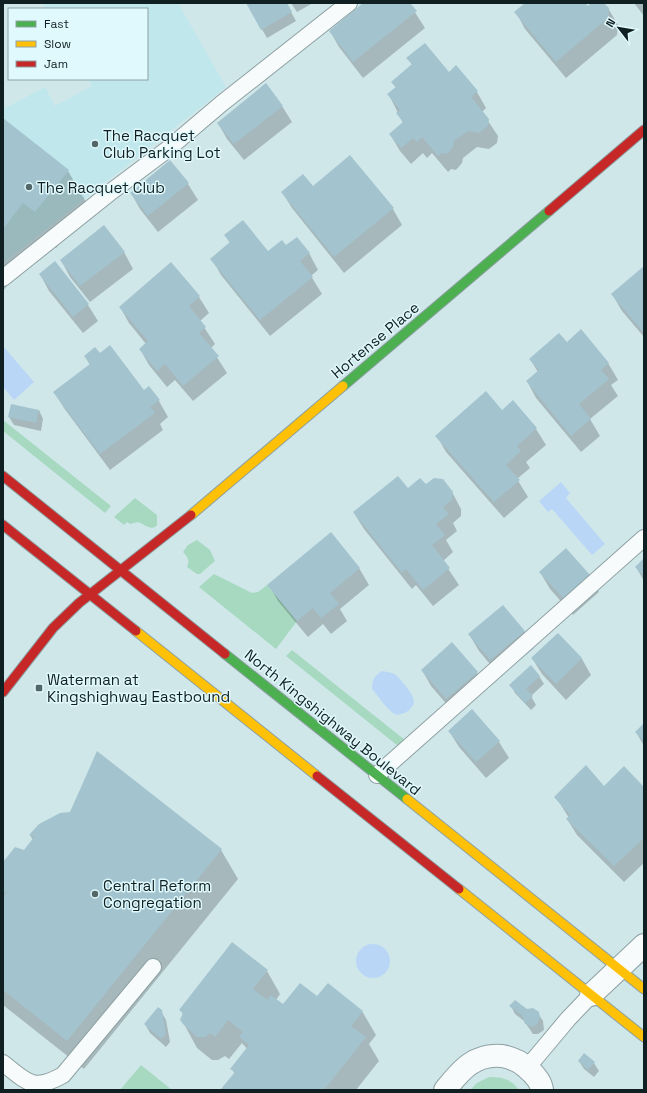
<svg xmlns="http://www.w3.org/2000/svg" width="647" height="1093" viewBox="0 0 647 1093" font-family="'Space Grotesk',sans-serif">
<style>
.built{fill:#c0e8ec}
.green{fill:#a6d9c0}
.water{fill:#b9d6f7}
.shadow{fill:#0003}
.building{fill:#a3c3ce}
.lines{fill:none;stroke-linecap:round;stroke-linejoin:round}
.lane-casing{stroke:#8da0a2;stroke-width:18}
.street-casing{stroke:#8da0a2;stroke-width:24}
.fast-casing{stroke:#8da0a2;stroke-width:11}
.slow-casing{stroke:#8da0a2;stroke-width:11}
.jam-casing{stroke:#8da0a2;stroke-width:11}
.lane{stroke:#f8fbfc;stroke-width:16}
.street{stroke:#f8fbfc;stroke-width:22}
.fast{stroke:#4caf50;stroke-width:9}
.slow{stroke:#ffc107;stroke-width:9}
.jam{stroke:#c62828;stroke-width:9}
.poi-dot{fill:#536668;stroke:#e0f9fc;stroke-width:1.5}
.labels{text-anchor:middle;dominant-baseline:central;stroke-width:3;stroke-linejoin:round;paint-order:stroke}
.poi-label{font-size:15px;fill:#102022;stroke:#e0f9fc;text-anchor:start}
.street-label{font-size:15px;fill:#102022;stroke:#e0f9fc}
</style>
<rect width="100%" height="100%" fill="#d0e7ea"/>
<path class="built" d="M43,3h135l48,84 -223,176v-154l42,-22 10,19 37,-20 -4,-7h59v-70h-101z"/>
<path class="green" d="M3,420l108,86 -6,7 -102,-82z
M135,498l22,17v10c-6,7 -12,-1 -19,-3l-8,2 -3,-2 -3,3 -10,-8z
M197,540l13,10 5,11 -15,13h-3l-10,-7c3,-6 1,-10 -4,-15l5,-7z
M214,574l38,19 6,-1 9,-7 30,36 -21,28 -77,-62z
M292,650l113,90 -7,6 -112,-90z
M141,1065l31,25h-52z
M489,1077c14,0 22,2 30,13h-49l7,-7z"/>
<path class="water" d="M3,346l31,36 -20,18 -11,-13z
M561,482l9,11 -4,5 39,46 -13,11 -40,-46 -4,3 -9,-11z
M382,671c5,1 11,1 15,5 5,5 17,18 17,26 -1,8 -14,16 -21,11 -8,-6 -15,-17 -21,-24 0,-9 2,-13 10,-18z
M356 961a17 17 0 1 1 34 0a17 17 0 1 1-34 0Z"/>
<path class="shadow" d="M247,3h39l10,18 -29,17z
M291,3h22l-16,9z
M365,3h44l16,25 -62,50 -24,-31 -9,-16z
M527,3h57l3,4 5,-4h11l5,5 10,17 -1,10 -51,43 -41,-49 -9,-17z
M634,3h10v13z
M408,58l40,15 29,19 9,16 -4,4 16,24 -1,7 -8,6 -12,-2 -14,11 -1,5 -6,7 -5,-1 -3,3 -16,-19 -5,5 -4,-5 -12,11 -11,-13 -10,-17 13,-11 -14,-28 7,-7 -4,-6 20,-17z
M282,106l10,16 -48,38 -17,-21 -9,-16z
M3,120l65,51 21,36 -33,41 -11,-10 -42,53z
M170,161l18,23 10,16 -40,32 -18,-23 -9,-16z
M313,187l80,22 9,16 -58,48 -52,-65 -10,-16z
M225,235l43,18 18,-6 23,6 9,17 -7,6 11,18 -52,42 -49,-61 -9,-16 18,-16z
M124,252l9,17 -43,33 -20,-25 -9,-17z
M171,263l28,34 10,16 -9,8 15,23 -4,4 16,25 -34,28 -18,-21 -8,7 -18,-22 -9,-16 6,-5 -17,-21 -9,-16z
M644,268v69l-22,-26 -10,-17z
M40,274l48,31 10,16 -15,12 -34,-42z
M567,343l41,20 10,17 -7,5 7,11 -28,23 10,17 -19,16 -45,-54 -9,-17 11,-9 -8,-13z
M99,354l45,37 15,10 9,16 -8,7 3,6 -53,40 -46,-62 -10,-16 36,-27 -5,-9z
M513,402l23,27 10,16 -20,17 4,6 -13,11 11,18 -24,21 -58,-66 -9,-16 65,-25z
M39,410l4,9 -2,12 -27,-6 -5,-8z
M426,486l26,6 9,17v7l-8,7 4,8 -11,9 7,12 -10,9 16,24 -26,21 -17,-21 -4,4 -48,-60 -10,-16z
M644,560v21l-8,-14z
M359,568l10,17 -29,24 7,12 -16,13 -8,-10 -15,13 -30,-36 -9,-16z
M540,572l49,3 10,17 -26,23 -23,-26z
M524,631l10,17 -34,28 -21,-25 -10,-17z
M557,634l25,25 9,16 -25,25 -24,-26 -10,-16z
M422,670l55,3 9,16 -30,26 -25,-29z
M539,676l5,8 -13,12 5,9 -5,5 -16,-17 -4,-8z
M644,724v22l-8,-14z
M449,731l50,11 10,16 -23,20 -27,-31z
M604,787l40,2v74l-20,19 -47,-47 -10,-16 2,-1 -13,-21z
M30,835l191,15 17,29 -154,190 -81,-64v-141l21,-13 9,-11z
M267,971l13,23 -4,6 7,6 34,-8 45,13 14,24 -7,9 10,17 -23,29h-133l12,-16 -3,-5 15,-20 -5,-6 -13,16 -4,-3 -7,4h-6l-15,-12 -13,-24 -1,-9 -2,-5z
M511,1006l27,7 5,8 1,9 -6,4h-5l-9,-13 -9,-7z
M161,1011l5,9 4,22 -4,5 -16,-14 -5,-9z
M579,1061l15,2 5,8 -5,6 -10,-8z"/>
<path class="building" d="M246,3h41l5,9 -31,18z
M363,3h47l7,8 -64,51 -24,-31z
M525,3h60l3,3 3,-3h13l5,5 -1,10 -52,44 -42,-50z
M425,43l24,29 7,-7 22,26 -7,6 18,22 -1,7 -9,7 -11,-2 -14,10 -1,6 -6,7 -5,-1 -4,3 -16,-19 -5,5 -4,-4 -12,10 -12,-14 14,-12 -7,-9 4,-3 -13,-16 9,-7 -5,-5 21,-18 -6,-6z
M266,83l17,23 -49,38 -17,-21z
M3,118l66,52 -34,42 -12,-9 -20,26z
M350,155l44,53 -60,49 -53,-65 22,-18 10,12z
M170,160l19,23 -41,33 -18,-23z
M243,220l25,31 14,-11 4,5 11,-8 13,16 -10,8 13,16 -53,43 -50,-61 20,-17 -6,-7z
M104,225l21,27 -45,34 -20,-26z
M55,261l34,43 -16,13 -34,-43z
M171,262l29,34 -11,10 17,21 -7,6 20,23 -36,30 -18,-22 -8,7 -18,-22 9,-8 -29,-34z
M644,266v67l-33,-39z
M581,329l28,34 -8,7 8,9 -30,25 12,15 -20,17 -45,-55 13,-11 -10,-11 30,-26 8,9z
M110,345l34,45 5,-4 11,14 -10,7 5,6 -55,41 -47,-62 37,-28 -6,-8 11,-9 5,6z
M486,391l16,19 11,-10 24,28 -20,18 4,5 -15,14 14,15 -26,22 -59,-66z
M11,404l28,6 -3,13 -28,-6z
M398,476l10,12 12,-10 6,6 8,-6 9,1 10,13 -1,8 -9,7 6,7 -13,10 9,11 -13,10 18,23 -27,22 -17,-21 -4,4 -49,-61z
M331,532l29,36 -30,25 9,11 -18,14 -8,-10 -16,13 -30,-36z
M566,548l24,27 -26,24 -25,-27z
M644,558v19l-9,-10z
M503,605l22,26 -35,29 -22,-26z
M558,633l24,25 -26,26 -25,-26z
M452,642l26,30 -32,27 -25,-29z
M531,665l9,11 -14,13 7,7 -8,7 -16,-18z
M472,709l28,32 -24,21 -28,-31z
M644,723v18l-9,-9z
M97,751l125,98 -155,192 -64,-51v-93l4,-5h-4v-30l12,-15 9,3 10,-13 -5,-2 10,-11 21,-11 10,-1z
M586,765l18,21 20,-20 20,21v51l-30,28 -48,-47 4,-4 -16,-18z
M232,942l36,28 -15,19 14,11 4,-5 12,9 17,-21 17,13 11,-13 35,28 -12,15 15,11 -42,53 -103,-1 14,-17 -5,-3 19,-24 -10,-8 4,-5 -15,-12 -13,17 -4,-4 -6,4h-8l-14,-13 -3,-4 3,-7 -4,-3z
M515,1000l12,9 6,-1 6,4 1,6 -3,6 -4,3 -8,-3 -3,-9 -13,-9z
M158,1007l4,3 4,24 -5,5 -17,-15z
M584,1053l11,9 -7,8 -10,-9z"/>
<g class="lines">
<defs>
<path id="lane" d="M3,278l109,-87 56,-42 53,-45 128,-101
M377,775l267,-237
M3,1063c24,19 30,29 60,12l90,-108
M527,1068l41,-49 23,-24"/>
<path id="street" d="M591,995l53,-50
M445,1090c16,-20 30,-37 57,-34 10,2 18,5 25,12 6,5 14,13 15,22"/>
<path id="fast" d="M343,386l206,-175
M225,654l182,145"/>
<path id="slow" d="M191,515l152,-129
M136,631l181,145
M407,799l237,190
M459,889l185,148"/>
<path id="jam" d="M549,211l95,-81
M3,476l222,178
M3,525l133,106
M3,692l50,-64 26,-25 112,-88
M317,776l142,113"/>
</defs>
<use href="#lane" class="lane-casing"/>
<use href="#street" class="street-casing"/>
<use href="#fast" class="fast-casing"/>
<use href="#slow" class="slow-casing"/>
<use href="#jam" class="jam-casing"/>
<use href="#lane" class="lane"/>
<use href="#street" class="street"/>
<use href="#fast" class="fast"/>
<use href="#slow" class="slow"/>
<use href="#jam" class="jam"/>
</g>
<g class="poi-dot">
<circle cx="95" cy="144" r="4"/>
<circle cx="29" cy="187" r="4"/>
<rect x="35" y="684" width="8" height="8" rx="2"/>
<circle cx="95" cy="894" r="4"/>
</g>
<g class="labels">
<g class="poi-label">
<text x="103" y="135">The Racquet<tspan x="103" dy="17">Club Parking Lot</tspan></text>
<text x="37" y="187">The Racquet Club</text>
<text x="47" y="679">Waterman at<tspan x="47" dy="17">Kingshighway Eastbound</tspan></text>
<text x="103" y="885">Central Reform<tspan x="103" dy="17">Congregation</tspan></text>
</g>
<g class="street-label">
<text transform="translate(375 340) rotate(-40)">Hortense Place</text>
<text transform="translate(333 722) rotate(39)">North Kingshighway Boulevard</text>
</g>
</g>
<rect width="647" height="1093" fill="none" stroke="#102022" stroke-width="8"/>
<rect x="8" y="8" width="140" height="72" fill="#e0f9fc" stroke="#8da2a5"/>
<rect x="16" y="21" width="20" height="6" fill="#4caf50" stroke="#8da2a5"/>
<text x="44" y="28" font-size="12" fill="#102022">Fast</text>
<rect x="16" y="41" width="20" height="6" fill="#ffc107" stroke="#8da2a5"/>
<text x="44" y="48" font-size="12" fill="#102022">Slow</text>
<rect x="16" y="61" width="20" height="6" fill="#c62828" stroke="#8da2a5"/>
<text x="44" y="68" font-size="12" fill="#102022">Jam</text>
<g transform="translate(619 28) rotate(301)" stroke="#e0f9fc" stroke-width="3" paint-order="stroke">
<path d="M0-3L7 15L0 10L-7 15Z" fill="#102022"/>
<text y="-6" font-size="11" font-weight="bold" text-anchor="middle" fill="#102022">N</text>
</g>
</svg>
